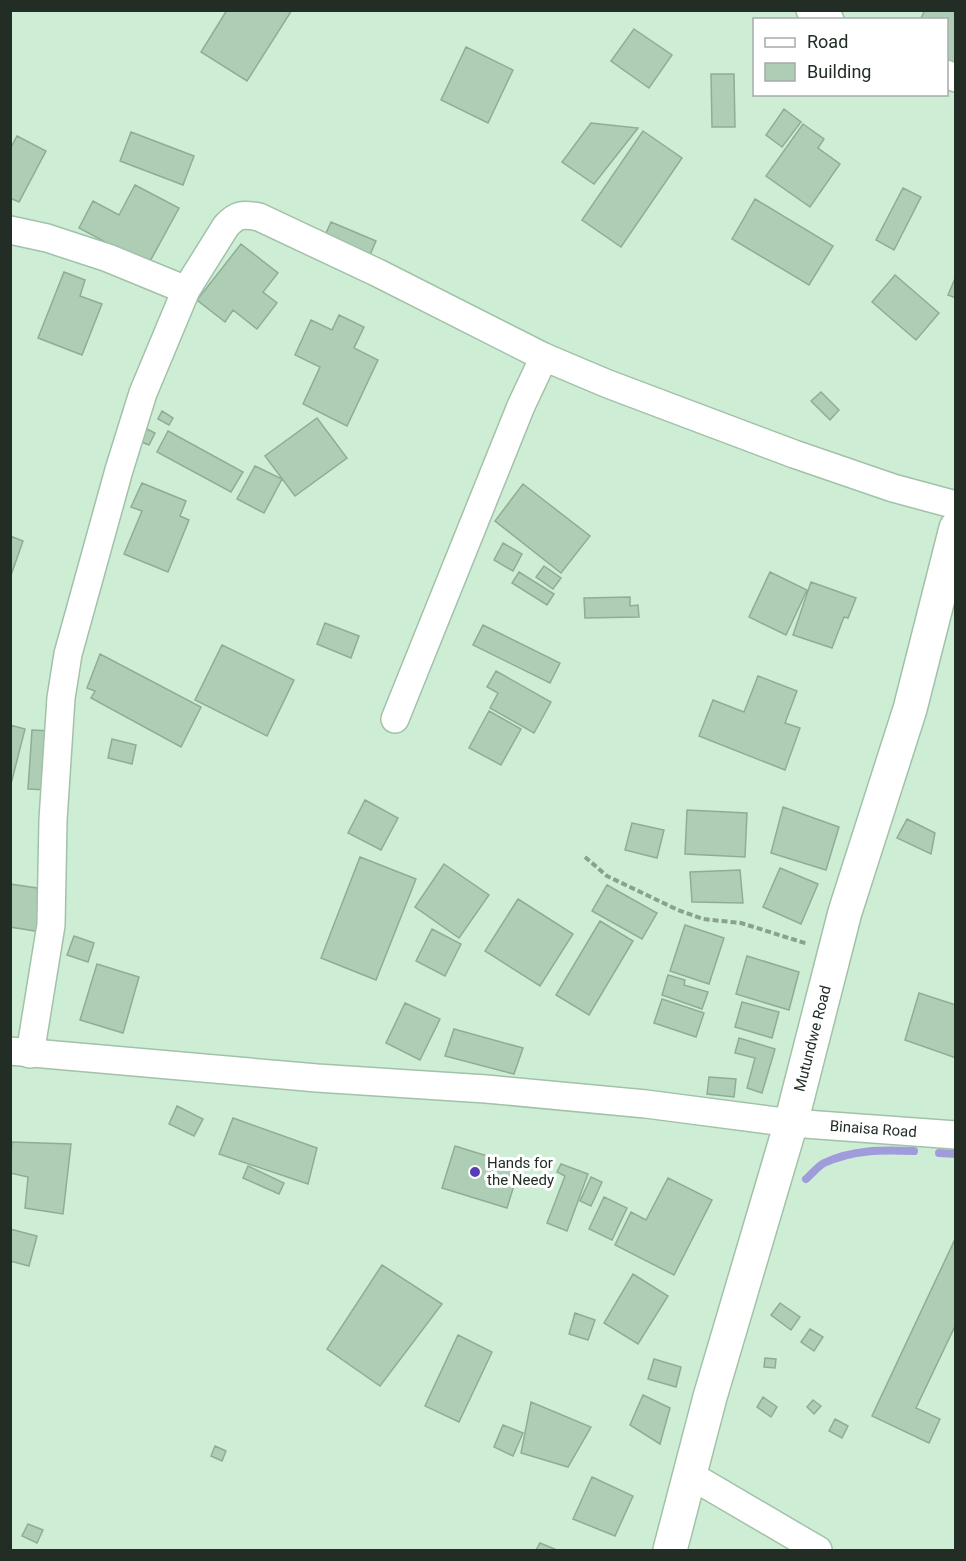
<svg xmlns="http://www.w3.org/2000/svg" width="966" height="1561" viewBox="0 0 966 1561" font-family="Roboto,sans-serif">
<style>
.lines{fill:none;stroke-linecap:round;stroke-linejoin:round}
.stream{stroke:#a09cdc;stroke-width:8}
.building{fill:#adcdb4;stroke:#8ead95;stroke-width:1.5}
.street-casing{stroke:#a2c1a9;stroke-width:30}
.secondary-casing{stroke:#a2c1a9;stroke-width:36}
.path{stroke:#89a18e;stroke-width:4;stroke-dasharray:6 3;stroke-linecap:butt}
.street{stroke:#fff;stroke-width:27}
.secondary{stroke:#fff;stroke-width:33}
.poi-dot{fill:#573db5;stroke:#fff;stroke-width:2}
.labels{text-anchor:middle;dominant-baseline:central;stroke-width:6;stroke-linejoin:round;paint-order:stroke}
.street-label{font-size:15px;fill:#222e25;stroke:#fff}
.poi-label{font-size:15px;fill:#222e25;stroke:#fff;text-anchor:start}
</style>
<rect width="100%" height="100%" fill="#cdeed4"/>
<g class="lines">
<path class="stream" d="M939,1153l17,1
M806,1179c6,-5 12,-13 18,-16 30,-14 58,-13 90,-12"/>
</g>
<path class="building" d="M227,10h65l-45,71 -46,-29z
M925,10h31v67l-10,-5v-52h-26z
M634,29l38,26 -23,33 -38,-27z
M466,47l47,23 -25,53 -47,-23z
M711,74h23l1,53h-23z
M784,109l17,13 -19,25 -16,-12z
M591,123l47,5 -44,56 -32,-22z
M803,124l21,15 -6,9 22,16 -30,43 -44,-31z
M643,131l39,27 -61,89 -39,-27z
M131,132l63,24 -11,29 -63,-24z
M17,136l29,15 -27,51 -9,-4v-49z
M135,185l44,23 -31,57 -69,-37 14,-27 26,14z
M903,188l18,9 -27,53 -18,-10z
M755,199l78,47 -24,39 -77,-46z
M331,222l45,19 -9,21 -45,-20z
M241,244l37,29 -15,19 14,11 -20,26 -24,-19 -8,12 -28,-22z
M64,272l21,8 -5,16 22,8 -20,51 -44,-17z
M895,275l44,38 -23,27 -44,-38z
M956,276v22l-8,-3z
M339,315l25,12 -10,21 24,12 -31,66 -44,-22 17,-37 -25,-12 16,-35 21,10z
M821,392l18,18 -9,10 -19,-19z
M162,411l11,7 -4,7 -11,-6z
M317,418l30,40 -52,38 -30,-40z
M145,428l10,5 -6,12 -10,-4z
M168,431l75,41 -12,20 -74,-40z
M255,466l27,13 -18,34 -27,-14z
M142,483l44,18 -6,15 9,4 -21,52 -44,-18 18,-43 -11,-4z
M523,484l67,52 -29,37 -66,-52z
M10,536l13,5 -13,37z
M503,543l19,11 -9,17 -19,-11z
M544,566l17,12 -8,11 -17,-12z
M519,572l35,22 -7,11 -35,-22z
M770,572l37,18 -21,45 -37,-18z
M811,582l45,16 -8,20 -4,-1 -12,31 -39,-13z
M630,597v9l8,-1 1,12 -54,1 -1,-20z
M325,623l34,13 -8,22 -34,-14z
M483,625l77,38 -10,20 -77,-38z
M222,645l72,35 -27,56 -72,-36z
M100,654l101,53 -20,40 -90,-49 4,-7 -8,-3z
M496,671l55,31 -17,31 -44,-25 8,-15 -11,-6z
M758,676l39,15 -12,32 15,5 -15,42 -86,-34 14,-36 31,12z
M489,711l32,18 -20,36 -32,-17z
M10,725l15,4 -14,55h-1z
M32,730l20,1 -4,59 -20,-1z
M112,739l24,6 -4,19 -24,-6z
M365,800l33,18 -17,32 -33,-17z
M783,807l56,20 -13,43 -55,-17z
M687,810l60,3 -2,44 -60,-3z
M907,819l28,14 -4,21 -34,-16z
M632,823l32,7 -7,28 -32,-8z
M360,857l56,22 -40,101 -55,-22z
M444,864l45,31 -30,43 -44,-31z
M780,868l38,16 -17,40 -38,-17z
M740,870l3,33 -51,-1 -2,-30z
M10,884l27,4 5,44 -32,-5z
M607,885l50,28 -15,26 -50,-28z
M518,899l55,35 -33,52 -55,-35z
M600,921l33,20 -44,74 -33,-20z
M685,925l39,13 -15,46 -39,-13z
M432,929l29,15 -16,32 -29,-15z
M74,936l20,7 -6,19 -21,-7z
M747,956l52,16 -10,38 -53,-16z
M97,964l42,13 -16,56 -43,-13z
M668,975l17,5 -1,5 24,7 -6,17 -40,-14z
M919,993l37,12v53l-51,-18z
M662,999l42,14 -8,24 -42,-14z
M742,1002l37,10 -7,26 -37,-11z
M405,1003l35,16 -20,41 -34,-17z
M454,1029l69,19 -9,26 -69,-18z
M739,1038l36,11 -13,44 -15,-5 8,-30 -20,-5z
M709,1077l27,2 -2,18 -27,-3z
M177,1106l26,13 -9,17 -25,-12z
M233,1118l84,30 -9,36 -89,-30z
M12,1142l59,2 -8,70 -38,-6 3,-31 -18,-4z
M455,1146l65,20 -13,42 -65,-20z
M561,1164l27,10 -21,57 -20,-8 18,-47 -8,-4z
M248,1166l36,17 -5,11 -36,-16z
M591,1177l11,5 -11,24 -11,-5z
M668,1178l44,22 -38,75 -59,-30 16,-33 15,8z
M604,1197l23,11 -15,32 -23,-11z
M10,1229l27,7 -8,30 -19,-5z
M956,1237v87l-40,84 24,11 -11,24 -57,-27z
M382,1265l60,39 -62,82 -53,-37z
M633,1274l35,22 -30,48 -34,-21z
M780,1303l20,14 -9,13 -20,-15z
M575,1313l20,7 -7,20 -19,-6z
M810,1329l13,8 -9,14 -13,-9z
M458,1335l34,17 -33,70 -34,-16z
M765,1358l11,1 -1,9 -11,-1z
M654,1359l27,8 -5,20 -28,-8z
M643,1395l27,13 -10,36 -30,-19z
M763,1397l14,10 -6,10 -14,-10z
M813,1400l8,6 -7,8 -7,-7z
M531,1402l60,25 -23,40 -47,-14z
M835,1419l13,7 -6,12 -13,-7z
M503,1425l20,8 -10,23 -19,-9z
M215,1446l11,5 -4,10 -11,-5z
M592,1477l41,19 -18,40 -42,-17z
M28,1524l15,6 -6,13 -15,-7z
M540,1543l17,7h-21z"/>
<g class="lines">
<defs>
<g id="street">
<path d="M810,10l20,10"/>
<path d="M946,74l10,4"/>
<path d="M10,230l37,8 61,20 78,32"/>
<path d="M395,719l126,-313 23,-49"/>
<path id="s1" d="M10,1051l307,27 169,11 160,15 145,19 165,12"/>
<path d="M30,1054l21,-129 2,-105 8,-122 7,-44 51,-184 24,-77 43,-103 40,-64c11,-12 17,-12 33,-9l119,56 166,84 64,27 186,70 99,34 63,17"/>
<path d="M690,1475l128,75"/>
</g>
<g id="secondary">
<path id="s2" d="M670,1550l40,-153 81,-274 54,-211 65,-203 46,-181"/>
</g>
</defs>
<use href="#street" class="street-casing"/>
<use href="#secondary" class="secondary-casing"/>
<path class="path" d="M585,857l22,19 71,34 25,9 38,4 67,21"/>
<use href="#street" class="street"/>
<use href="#secondary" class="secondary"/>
</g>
<circle class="poi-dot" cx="475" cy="1172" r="6"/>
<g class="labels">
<g class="street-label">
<text stroke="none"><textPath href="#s2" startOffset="531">Mutundwe Road</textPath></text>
<text stroke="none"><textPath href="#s1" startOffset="867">Binaisa Road</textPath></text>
</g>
<g class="poi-label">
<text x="487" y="1163">Hands for<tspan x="487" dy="17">the Needy</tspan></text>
</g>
</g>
<rect width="966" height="1561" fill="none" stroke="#222e25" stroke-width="24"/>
<rect x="753" y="18" width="195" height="78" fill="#ffffff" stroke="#a7aba8" stroke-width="1.5"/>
<rect x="765" y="38" width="30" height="9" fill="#ffffff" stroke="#a7aba8" stroke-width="1.5"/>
<text x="807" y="48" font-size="18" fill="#222e25">Road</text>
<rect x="765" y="63" width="30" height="18" fill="#adcdb4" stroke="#a7aba8" stroke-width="1.5"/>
<text x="807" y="78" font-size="18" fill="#222e25">Building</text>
</svg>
